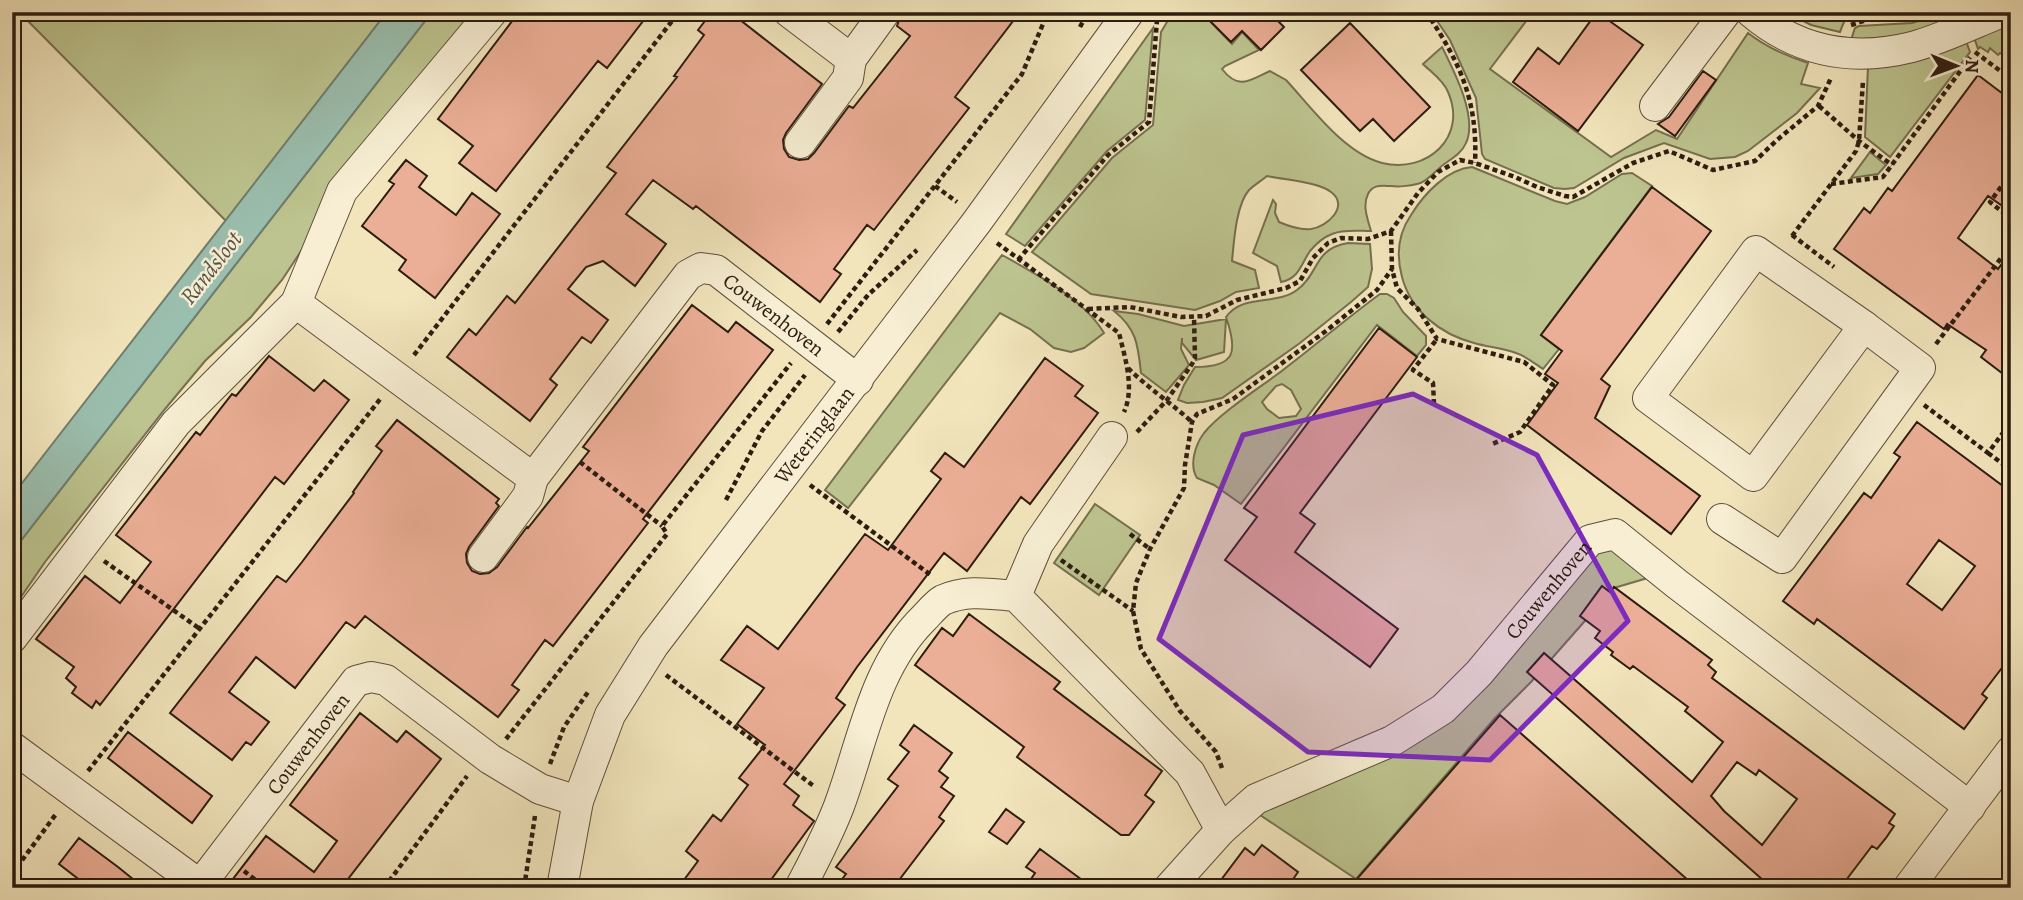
<svg xmlns="http://www.w3.org/2000/svg" width="2023" height="900" viewBox="0 0 2023 900" font-family="Alegreya,serif">
<style>
.green{fill:#bdc48f;stroke:#757050;stroke-width:2;fill-rule:evenodd}
.water{fill:#9bbfaf;stroke:#6f7e6f;stroke-width:2}
.building{fill:#ebae96;stroke:#2d1c10;stroke-width:2;fill-rule:evenodd}
.lines{fill:none;stroke-linecap:round;stroke-linejoin:round}
.minor-casing{stroke:#5e4e3b;stroke-width:32}
.path{stroke:#2d1c10;stroke-width:4.5;stroke-dasharray:5 3.5;stroke-linecap:butt}
.minor{stroke:#f7eed3;stroke-width:30}
.marked{fill:#7b2cbf;fill-opacity:0.2;stroke:#7b2cbf;stroke-width:5;stroke-linejoin:round}
.labels{text-anchor:middle;dominant-baseline:central;stroke-width:5;stroke-linejoin:round;paint-order:stroke}
.street-label{font-size:21px;fill:#2d1c10;stroke:#f7eed3}
.water-label{font-size:23px;font-style:italic;fill:#545548;stroke:#f7eed3}
</style>
<rect width="100%" height="100%" fill="#f2e5bc"/>
<filter id="stains"><feTurbulence type="fractalNoise" baseFrequency=".00286" numOctaves="4"/><feColorMatrix values="0 0 0 0 .2 0 0 0 0 .09 0 0 0 0 .02 0 0 0 .5 -.17"/></filter>
<radialGradient id="worn" r=".72"><stop offset=".6" stop-color="#630" stop-opacity="0"/><stop offset="1" stop-color="#630" stop-opacity=".3"/></radialGradient>
<path class="green" d="M19,12h368l-161,209z
M432,12h41l-164,227 -27,41 -31,37 -46,44 -40,48 -120,153 -33,48v-58z
M1173,12h28l31,32 10,-12 17,18 -34,16 -3,3c17,22 28,11 48,2l16,9c26,28 58,73 96,83 45,11 86,-26 66,-71 -4,-11 -17,-20 -25,-28l19,-17c12,24 36,70 24,96 -4,10 -15,16 -23,22 -8,6 -17,18 -26,19 -7,2 -19,3 -26,2 -10,0 -18,-2 -23,8 -6,12 0,26 3,37 -12,0 -28,-2 -39,3 -8,3 -17,11 -22,17 -9,13 -11,28 -29,31l-4,-16 -24,-13 20,-53 3,4 -1,9 4,9c9,4 21,8 32,7 16,-2 39,-23 20,-37 -13,-10 -46,-12 -64,-16 -6,5 -13,9 -18,14 -13,15 -15,51 -17,71l23,9 4,18 -23,4 -16,9 -25,9 -104,-16 -59,-42 80,-94 41,-33 8,-93z
M1431,12h102l-43,57 121,88 45,-27 21,9 71,-106c18,14 38,23 60,30l-7,21 19,4 -23,25 -49,38 -13,6 -25,2 -46,-16 -40,15 -50,30 -9,1 -11,-1 -69,-29 -3,-5 -6,-56 -26,-58z
M1786,12h123l-55,2c-9,2 -11,10 -14,18l-29,-7z
M1943,13l6,1 2,6 -39,15 -61,5 4,-12 4,-2 53,-3z
M2011,22v38l-11,-7 -2,2 -8,-7 -2,4 -8,-5 -2,2 -4,-12z
M1153,28l-8,92 -38,31 -82,95 -19,-12z
M1966,41l4,11 -80,105 -25,-20 3,-71z
M1870,152l16,13 -8,9 -27,4z
M1472,167l83,34 12,3 18,-7 37,-23 10,-1 20,13 -111,149 18,14 -16,20c-8,-5 -17,-13 -27,-16 -14,-5 -28,-6 -42,-10 -34,-9 -63,-32 -72,-66 -6,-22 -4,-43 9,-62 13,-21 36,-46 61,-48z
M1348,243l22,1 2,25 -4,18 -17,15 -51,41 -78,55 -19,4 -16,1 -9,-3 6,-15 11,-18c41,0 43,-15 31,-50 17,-24 50,-11 71,-27 23,-17 16,-41 51,-47z
M1002,255c34,19 82,44 102,78l-20,15 -13,4 -17,-4 -24,-19 -30,-16 -152,195 -23,-18z
M1380,294h7l7,4 9,14 23,24v9l-9,11 -40,-31 -136,179 -27,-19 -17,-7c-8,-13 -2,-33 7,-45 17,-21 57,-46 79,-63 33,-25 64,-52 97,-76zM1282,384l9,6 10,19 -5,7 -17,2 -12,-9 -5,-7 14,-16z
M1114,311l24,3 46,12 42,-7 -2,33 -28,8 -14,-17v-5l-1,11 8,16 -23,27 -25,-19c-3,-27 -4,-44 -27,-62z
M1095,504l45,31 -41,60 -45,-32z
M1604,546l54,29 -44,13 -83,94 -36,36 -139,161 -99,-66 108,-47z"/>
<path class="water" d="M387,12h45l-420,540v-56z"/>
<path class="building" d="M519,12h131l-43,56 -9,-7 -102,130 -37,-28 14,-17 -35,-27z
M712,12h18l92,72 -36,49 -3,7 1,9 5,8 10,3 9,-1 6,-6 35,-47 4,2 57,-72 -13,-10 5,-14h118l-65,85 14,11 -95,122 -7,-5 -33,44 7,5 -21,28 -124,-96 -3,3 -40,-29 -27,34 40,30 -31,42 -32,-25 -17,6 -18,22 40,31 -17,23 -9,-6 -32,42 7,6 -27,36 -83,-64 22,-28 7,6 31,-39 8,7 101,-130 -9,-6 70,-90 -3,-1 30,-41 -6,-5z
M1201,12h68l15,15 -23,23 -19,-19 -11,11z
M1597,12l46,33 -65,86 -65,-49 25,-34 21,16z
M1350,23l80,84 -36,34 -21,-22 -13,12 -59,-61z
M1703,71l13,9 -41,56 -17,-12 11,-7z
M1978,75l33,25v112l-23,-16 -30,42 40,31 13,-18v129l-30,-23 5,-7 -39,-26 -3,5 -110,-80 30,-41 6,5 18,-25 4,3z
M406,160l21,16 -8,11 37,28 16,-22 28,21 -65,84 -36,-28 7,-10 -44,-34 32,-42 -5,-3z
M1652,187l59,44 -110,148 9,7 -15,32 105,78 -29,38 -144,-109 31,-42 -13,-9 17,-23 -21,-16z
M692,305l36,27 8,-10 37,28 -130,169 5,4 -95,123 -8,-6 -33,45 7,5 -21,27 -133,-101 -10,12 -9,-6 -51,66 -39,-31 -27,35 40,30 -18,23 -5,-3 -14,18 -62,-47 107,-137 9,6 16,-20 52,-69 -1,-1 29,-41 -6,-5 21,-26 102,79 -3,4 3,3 -30,41 -3,7 1,9 5,8 8,3 9,-1 8,-6 30,-40 1,1 61,-77 -6,-4z
M1379,328l38,29 -117,156 15,11 -20,28 103,77 -28,38 -145,-107 32,-43 -13,-9z
M269,356l45,35 10,-11 25,20 -65,84 -9,-7 -175,228 -4,-4 -4,7 -20,-15 4,-6 -10,-9 8,-11 -38,-28 49,-63 35,27 31,-41 -35,-27 80,-103 4,3 32,-41 4,2z
M1045,358l38,28 -8,10 23,17 -68,91 -9,-7 -54,74 -23,-18 -87,114 -21,31 9,7 -61,79 15,12 -6,9 21,16 -49,67h-87l20,-27 -12,-10 27,-36 8,6 27,-36 -9,-7 26,-33 -28,-21 27,-36 -43,-28 26,-34 31,23 87,-115 23,16 53,-71 -10,-8 14,-18 19,14z
M1917,422l94,70v164l-29,38 5,4 -23,31 -147,-110 -3,5 -31,-23 81,-108 7,5 29,-41 -6,-4zM1939,540l36,26 -33,44 -35,-26z
M1602,586l8,6 4,-5 98,73 -4,5 8,7 -4,6 183,136 -6,9 5,3 -8,12 -9,11 -5,-3 -32,42h-68l-245,-216 17,-19 148,129 31,-40 -38,-31 3,-4 -55,-41 -3,3 -19,-14 2,-3 -18,-14 5,-7 -20,-15zM1737,762l19,13 3,-5 38,29 -35,46 -38,-34 -13,-15z
M969,614l91,68 -6,7 108,82 -17,24 9,7 -25,33h-8l-104,-78 7,-10 -109,-82 27,-37 11,8z
M360,713l37,29 9,-11 35,28 -100,129h-115l40,-52 48,36 23,-31 -47,-36z
M1500,715l197,173h-348z
M914,725l38,28 -13,18 9,7 -7,9 13,9 -15,21 5,4 -51,67h-58l11,-14 -10,-7 62,-81 -10,-7 21,-27 -9,-7z
M128,732l84,64 -20,27 -84,-65z
M1006,809l18,13 -17,22 -18,-12z
M79,838l39,29 26,21h-54l-31,-24z
M1262,845l36,27 -11,16h-72l30,-40 9,7z
M1040,849l53,39h-68l10,-15 -9,-6z"/>
<g class="lines">
<defs>
<g id="minor">
<path d="M789,12l62,47 34,-47"/>
<path d="M1751,12c47,40 101,50 161,35 30,-8 60,-23 90,-35"/>
<path d="M1655,106l71,-94"/>
<path d="M800,143l48,-65 3,-19"/>
<path d="M1756,251l108,75 -111,150 -105,-78z"/>
<path id="s1" d="M296,303l237,175 155,-203 13,-7 15,2 142,110"/>
<path d="M1722,519l60,39 138,-190 -56,-42"/>
<path d="M483,557l45,-61 5,-18"/>
<path d="M1016,596l22,-52 74,-107"/>
<path d="M12,638l164,-215 120,-120 46,-112 150,-179"/>
<path id="s2" d="M12,747l188,138 156,-204 15,-4 15,3 104,79 50,30 38,12"/>
<path id="s3" d="M562,888l16,-87 32,-86 43,-69 323,-423 153,-211"/>
<path d="M800,888c14,-27 28,-53 39,-82 24,-64 34,-138 85,-188 5,-5 12,-14 19,-18 24,-11 48,-6 73,-4l174,177 31,57"/>
<path id="s4" d="M1169,888l52,-58 35,-31 136,-58 51,-32 36,-36 111,-133 25,-6 62,50 293,223"/>
<path d="M1908,888l103,-137"/>
</g>
</defs>
<use href="#minor" class="minor-casing"/>
<path class="path" d="M1426,12c34,50 52,89 49,151
M1851,25l19,-6h27
M1080,27l8,-15
M1975,52l36,27
M1819,106l40,35 33,24
M2011,173l-21,29 21,17
M1831,184l52,-7 89,-122
M935,186l22,16
M1391,231l1,38 5,19 21,21 19,30 87,23 29,23 -33,47 -30,13
M1792,235l42,32
M1792,236l64,-85 3,-10 4,-60
M997,243l122,90c6,25 16,55 5,79
M1018,260l90,-105 41,-33 8,-102
M1088,309l42,-2 51,10 25,-1 31,-16 49,-12 14,-7 13,-23 15,-15 13,-5 27,1 23,-8 27,-38 20,-21 22,-12 15,3 40,14 22,10 28,9 8,1 60,-34 36,-12 44,19 42,-9 22,-21 41,-34 13,-28
M827,324l195,-250 26,-62
M838,332l30,-37 49,-45
M1936,344l75,-99
M414,355l265,-343
M1128,368c20,20 43,35 64,54
M1434,404l-1,-21 -20,-13 24,-31
M1924,405l64,48 23,-31
M1137,432l30,-32 25,-36 3,-6 -1,-41
M1988,453l23,17
M580,462l82,64
M810,485l122,91
M726,500l36,-69 43,-56
M1130,534l20,15
M1061,560l72,51
M104,561l96,68
M666,675l149,112
M506,739l161,-205 -5,-8 129,-163
M550,764l14,-37 24,-35
M1222,768l-6,-16 -36,-41 -39,-62 -8,-38 3,-28 14,-34 34,-61 1,-23 7,-43 5,-8 36,-15 93,-68 51,-41 15,-21
M88,771l293,-373
M244,871l22,17
M12,874l44,-60
M385,887l63,1
M384,888l83,-112
M524,888l11,-72"/>
<use href="#minor" class="minor"/>
</g>
<path class="marked" d="M1413,394l124,61 91,166 -138,139 -182,-8 -149,-113 84,-204z"/>
<g class="labels">
<g class="street-label">
<text stroke="none"><textPath href="#s1" startOffset="653">Couwenhoven</textPath></text>
<text stroke="none"><textPath href="#s3" startOffset="527">Weteringlaan</textPath></text>
<text stroke="none"><textPath href="#s4" startOffset="492">Couwenhoven</textPath></text>
<text stroke="none"><textPath href="#s2" startOffset="411">Couwenhoven</textPath></text>
</g>
<g class="water-label">
<text transform="translate(211 268) rotate(-52)">Randsloot</text>
</g>
</g>
<rect width="2023" height="900" fill="none" stroke="#f2e5bc" stroke-width="42"/>
<rect x="14" y="14" width="1995" height="872" fill="none" stroke="#2d1c10" stroke-width="3.5"/>
<rect x="21" y="21" width="1981" height="858" fill="none" stroke="#2d1c10" stroke-width="2"/>
<g transform="translate(1956 66) rotate(91)" stroke="#f7eed3" stroke-width="5" paint-order="stroke">
<path d="M0-5L12 26L0 18L-12 26Z" fill="#2d1c10"/>
<text y="-10" font-size="19" font-weight="bold" text-anchor="middle" fill="#2d1c10">N</text>
</g>
<rect width="100%" height="100%" filter="url(#stains)"/>
<rect width="100%" height="100%" fill="url(#worn)"/>
</svg>
